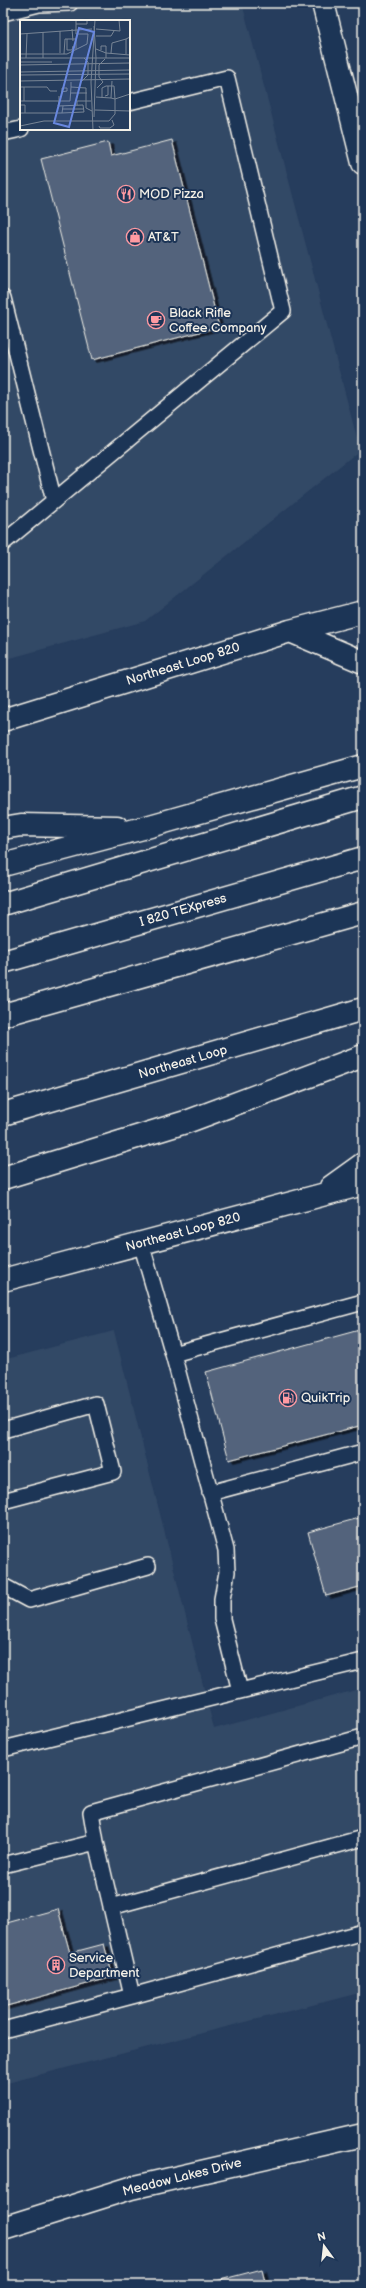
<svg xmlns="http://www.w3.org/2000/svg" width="366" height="2288" viewBox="0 0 366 2288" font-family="'Balsamiq Sans',sans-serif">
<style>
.built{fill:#334966;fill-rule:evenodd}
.building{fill:#52647b;stroke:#f4f1e8;filter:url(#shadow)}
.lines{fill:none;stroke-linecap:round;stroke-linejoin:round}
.service-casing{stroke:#f4f1e8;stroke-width:18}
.tertiary-casing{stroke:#f4f1e8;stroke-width:25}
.secondary-casing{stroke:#f4f1e8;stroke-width:25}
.motorway-casing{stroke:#f4f1e8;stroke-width:25}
.service{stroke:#1d3557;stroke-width:15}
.tertiary{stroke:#1d3557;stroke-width:22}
.secondary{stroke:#1d3557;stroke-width:22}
.motorway{stroke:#1d3557;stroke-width:22}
.labels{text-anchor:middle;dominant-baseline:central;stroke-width:4;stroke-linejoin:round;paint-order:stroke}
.poi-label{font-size:13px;fill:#f4f1e8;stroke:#1d3557;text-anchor:start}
.street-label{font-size:13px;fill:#f4f1e8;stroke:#1d3557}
.inset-road{fill:none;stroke:#788595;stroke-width:1}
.view{fill:#6887de;fill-opacity:0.15;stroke:#6887de;stroke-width:2}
.inset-edge{fill:none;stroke:#f4f1e8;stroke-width:2}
</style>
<defs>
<filter id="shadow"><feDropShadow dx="4.5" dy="2.5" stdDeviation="0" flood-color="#0009"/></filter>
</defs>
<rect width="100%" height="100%" fill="#263d5d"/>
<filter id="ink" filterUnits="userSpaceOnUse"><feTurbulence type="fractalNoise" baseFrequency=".025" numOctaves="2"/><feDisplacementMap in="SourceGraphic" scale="8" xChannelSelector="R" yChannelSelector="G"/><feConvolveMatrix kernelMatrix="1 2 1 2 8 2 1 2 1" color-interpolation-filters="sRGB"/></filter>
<g filter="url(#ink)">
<path class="built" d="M3,3h239l118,447 -215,171 -142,39zM21,21h108v108h-108z
M114,1331l100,398 149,-41v304l-360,92v-724z"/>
<path class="building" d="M172,140l47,187 -127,33 -51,-201 67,-17 3,14z
M363,1329v96l-134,35 -23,-88z
M363,1517v69l-37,10 -18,-64z
M58,1909l12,44 34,-9 9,33 -110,30v-83z
M262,2269l4,16h-65z"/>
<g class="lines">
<defs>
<path id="service" d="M3,13l36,-9 31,-1
M3,133l18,-4
M3,298l51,203
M3,543l280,-232 -56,-233 -98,24
M141,1243l32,111 190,-52
M3,1430l93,-26 17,68 -110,29
M210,1493l153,-41
M3,1586l26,14 119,-34
M240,1691l123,-30
M363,1737l-272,75 5,30 36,154 231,-64
M3,1749l237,-58 -18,-72v-20l5,-27 -1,-22 -53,-196
M3,1865l93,-23
M111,1907l252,-69
M3,2030l129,-34"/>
<path id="tertiary" d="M3,2228l128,-40 232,-53"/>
<path id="secondary" d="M323,3l40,160
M290,631l73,31
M3,720l287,-89 73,-19
M331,1187l32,-23
M3,1280l360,-96"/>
<path id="motorway" d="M3,828l18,-3 96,2
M3,865l140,-37 220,-62
M3,904l360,-107
M3,962l360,-104
M3,1015l360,-102
M3,1114l360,-105
M3,1178l186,-57 174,-65"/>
</defs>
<use href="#service" class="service-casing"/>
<use href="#tertiary" class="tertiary-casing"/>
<use href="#secondary" class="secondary-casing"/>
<use href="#motorway" class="motorway-casing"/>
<use href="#service" class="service"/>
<use href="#tertiary" class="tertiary"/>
<use href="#secondary" class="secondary"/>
<use href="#motorway" class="motorway"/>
</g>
</g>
<defs>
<symbol id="restaurant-ring" viewBox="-11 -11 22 22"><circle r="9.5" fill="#1d3557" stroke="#ff9aa2" stroke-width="1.5"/><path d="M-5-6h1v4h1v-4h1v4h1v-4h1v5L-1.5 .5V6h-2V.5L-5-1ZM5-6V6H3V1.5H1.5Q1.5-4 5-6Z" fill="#ff9aa2"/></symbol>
<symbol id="shop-ring" viewBox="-11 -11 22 22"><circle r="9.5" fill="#1d3557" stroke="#ff9aa2" stroke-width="1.5"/><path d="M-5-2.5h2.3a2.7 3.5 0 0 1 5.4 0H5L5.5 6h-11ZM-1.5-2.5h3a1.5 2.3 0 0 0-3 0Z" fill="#ff9aa2"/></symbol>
<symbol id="cafe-ring" viewBox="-11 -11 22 22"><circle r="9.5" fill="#1d3557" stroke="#ff9aa2" stroke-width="1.5"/><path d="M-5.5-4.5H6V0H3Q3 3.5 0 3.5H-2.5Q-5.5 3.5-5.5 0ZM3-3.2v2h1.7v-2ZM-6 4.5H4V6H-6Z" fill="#ff9aa2"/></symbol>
<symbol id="fuel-ring" viewBox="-11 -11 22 22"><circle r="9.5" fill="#1d3557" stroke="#ff9aa2" stroke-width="1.5"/><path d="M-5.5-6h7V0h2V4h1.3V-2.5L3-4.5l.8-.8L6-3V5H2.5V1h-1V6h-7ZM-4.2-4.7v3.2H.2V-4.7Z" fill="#ff9aa2"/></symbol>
<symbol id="building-ring" viewBox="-11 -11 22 22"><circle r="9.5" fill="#1d3557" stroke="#ff9aa2" stroke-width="1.5"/><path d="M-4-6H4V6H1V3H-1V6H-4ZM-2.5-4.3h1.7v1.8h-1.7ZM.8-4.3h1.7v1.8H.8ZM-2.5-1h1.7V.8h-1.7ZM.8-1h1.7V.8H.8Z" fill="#ff9aa2"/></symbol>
</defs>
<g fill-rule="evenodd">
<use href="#restaurant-ring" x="116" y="184" width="20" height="20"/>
<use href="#shop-ring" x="125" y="227" width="20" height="20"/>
<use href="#cafe-ring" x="146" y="310" width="20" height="20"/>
<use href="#fuel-ring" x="278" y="1388" width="20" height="20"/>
<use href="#building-ring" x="46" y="1955" width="20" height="20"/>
</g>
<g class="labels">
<g class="poi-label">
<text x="139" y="194">MOD Pizza</text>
<text x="148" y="237">AT&amp;T</text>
<text x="169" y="313">Black Rifle<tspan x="169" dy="15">Coffee Company</tspan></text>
<text x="301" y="1398">QuikTrip</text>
<text x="69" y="1958">Service<tspan x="69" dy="15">Department</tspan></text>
</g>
<g class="street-label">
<text transform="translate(183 664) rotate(-17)">Northeast Loop 820</text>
<text transform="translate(183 910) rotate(-16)">I 820 TEXpress</text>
<text transform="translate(183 1062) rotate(-16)">Northeast Loop</text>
<text transform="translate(183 1232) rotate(-15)">Northeast Loop 820</text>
<text transform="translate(182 2177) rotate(-14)">Meadow Lakes Drive</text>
</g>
</g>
<g transform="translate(20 20)">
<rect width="110" height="110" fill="#263d5d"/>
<path class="inset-road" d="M56,4h11v-4M52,9l1,12M76,9l24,2 -1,-11M0,14l72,-5M76,16h15l3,-5M47,19v11h5l1,-4M76,29l10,4v5M81,30v-4h5v7l24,2M40,33v-22M91,33l1,-10 14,-4M0,34h47l20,-10 1,-10h-12v-14M44,34l1,-15h11v10M106,34v-15l4,-2M0,38h110M6,38l1,-24M23,38v-26M0,42h32M0,45l110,-2M0,52l110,-2M0,55l110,-1M0,61l110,-2M62,61l6,-6v-13l-4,-4M51,62v5l15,1v20l6,3M0,67h27l3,4h7M4,67v14M77,68l6,-6 -4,-5v-12l6,-6M41,72l6,-1v-3h-5v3M51,73h16M39,76v5h11l1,-14M85,76l3,-1v-9M76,77l15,1 1,-17M82,78v-10l4,-2h8l1,13 15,-5M0,81h39l-1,5 25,-1 1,7 -22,1 1,-7M0,85h5v8M57,85v-4h14M42,89h21M75,90l35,1M0,93h42M74,97l2,-59 -2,-32M0,106l24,-5h65l6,-7v-15l-4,-1M79,106l1,2h10l4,-3 -2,-5M73,110l-2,-48 4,-62"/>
<path class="view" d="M59,8l15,4 -25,95 -15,-4z"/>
<rect width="110" height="110" class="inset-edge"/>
</g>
<rect width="366" height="2288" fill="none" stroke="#1d3557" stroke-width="16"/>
<rect x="8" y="8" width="350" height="2272" fill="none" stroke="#f4f1e8" stroke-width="1.5" filter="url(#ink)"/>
<g transform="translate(324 2246) rotate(345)" stroke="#1d3557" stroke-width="3" paint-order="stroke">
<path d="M0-3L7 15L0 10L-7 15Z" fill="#f4f1e8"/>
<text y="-6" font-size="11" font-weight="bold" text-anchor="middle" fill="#f4f1e8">N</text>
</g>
</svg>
